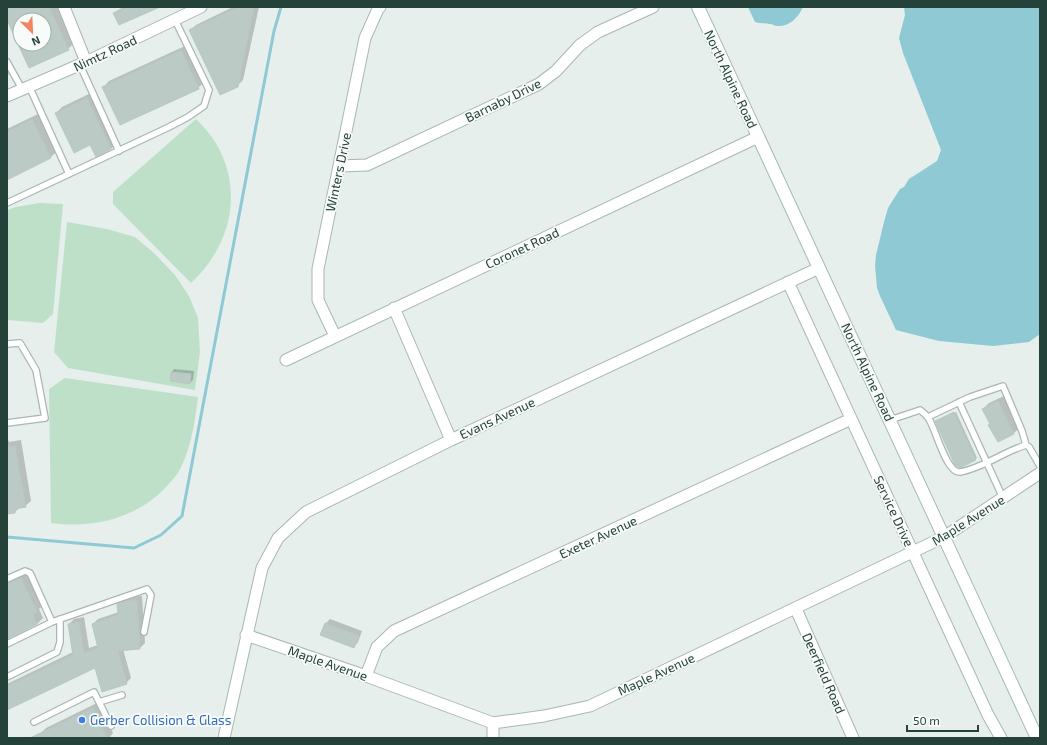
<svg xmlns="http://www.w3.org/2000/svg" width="1047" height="745" viewBox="0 0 1047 745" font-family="'Exo 2',sans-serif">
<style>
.green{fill:#bfe0c8}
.water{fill:#8ec9d4}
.shadow{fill:#0003;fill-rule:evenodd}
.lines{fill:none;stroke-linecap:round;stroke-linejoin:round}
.stream{stroke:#8ec9d4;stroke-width:3}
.building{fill:#bbcac4;stroke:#b8c9c2;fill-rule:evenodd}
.lane-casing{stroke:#a8b8b2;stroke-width:8}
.street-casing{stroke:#a8b8b2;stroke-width:13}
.secondary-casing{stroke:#a4bbb3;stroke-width:14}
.lane{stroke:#fff;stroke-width:5.5}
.street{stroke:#fff;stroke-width:11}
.secondary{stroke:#fff;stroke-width:12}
.shop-dot{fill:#3f7fe0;stroke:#f7fbf9;stroke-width:1.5}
.labels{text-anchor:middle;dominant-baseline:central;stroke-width:3.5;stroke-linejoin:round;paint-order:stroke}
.street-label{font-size:13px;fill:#24423a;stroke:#f7fbf9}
.shop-label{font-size:13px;fill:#366cbe;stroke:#f7fbf9;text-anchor:start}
</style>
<rect width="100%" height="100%" fill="#e6efeb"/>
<path class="green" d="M196,119c8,8 15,16 21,26 27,48 13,102 -26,138l-78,-79v-12z
M39,203l24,1 -10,110 -10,9 -36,-3v-110l9,-3z
M67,222l40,7 28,8 19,16 21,22 14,21 9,22 2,34 -5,38 -127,-22 -14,-16z
M65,378l133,19c-3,23 -6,47 -16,68 -3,8 -9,14 -14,20 -30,33 -74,44 -117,38l-2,-134z"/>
<path class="water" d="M748,7h55c-5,11 -14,20 -26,19 -3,0 -4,-2 -7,-2 -5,-1 -8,0 -15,-2z
M904,7h136v327l-11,8 -36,4 -54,-5 -43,-11 -16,-34 -3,-8 -2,-22 1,-11 8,-33 4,-14 12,-19 4,-2 5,-8 28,-18 4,-11 -38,-97 -4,-15 6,-23z"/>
<path class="shadow" d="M7,7h51l16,36 -6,6 -39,18 -22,-49zM20,20h24v24h-24z
M123,7h31l-40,6z
M233,7h26l-16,73 -6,6 -47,-56 6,-5z
M187,45l17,37 -6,6 -94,-1 5,-6z
M7,69l2,5 -2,2z
M93,92l24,51 -6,6 -20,-5 -35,-31 6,-6z
M38,114l19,37 -6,6 -44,22v-50z
M174,369l20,2 -1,9 -3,3 -19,-2 1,-9z
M1004,396l16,31 -6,6 -16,8 -15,-32 6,-6z
M956,412l21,46 -2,1 -37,-39z
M7,437l2,5 12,-2 10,61 -6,5 -5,1 -5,5 -8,1z
M27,572l16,33 -4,4 4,9 -6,6 -30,15v-58z
M131,596h11l3,47 -5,5 -17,1 8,29 -5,5 -30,-17 -89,43v-25l66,-32 -4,-28 5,-5 10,-2 5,31 9,-3 -5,-21 5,-5 21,-7 -1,-8 6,-5z
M330,619l32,12 -4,11 -4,5 -32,-13 4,-11z
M99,702l14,31 -4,5h-67l-2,-4 6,-6z"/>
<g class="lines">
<path class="stream" d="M7,537l127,11 27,-13 21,-19 92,-485 7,-24"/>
</g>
<path class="building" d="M7,7h42l20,43 -40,18 -22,-48zM20,20h24v24h-24z
M127,7h33l-41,18 -6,-12z
M238,7h16l-16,80 -18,8 -31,-65z
M181,50l18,39 -79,36 -18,-38z
M87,98l24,51 -15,8 -6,-12 -16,8 -19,-40z
M32,119l19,39 -44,22v-48z
M171,372l20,2 -1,10 -20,-3z
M998,401l16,33 -16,8 -10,-17 2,-1 -8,-15z
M954,412l22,48 -16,8 -5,-3 -20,-44z
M15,446l11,61 -11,2v4l-8,1v-67z
M21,578l16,34 -4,2 4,10 -30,15v-56z
M137,600l3,49 -22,2 9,33 -25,8 -7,-24 -88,42v-24l66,-31 -5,-31 11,-2 5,31 14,-5 -6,-24 26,-9 -1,-11 8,-3z
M325,623l34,13 -5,12 -34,-13z
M93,708l14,30h-77z"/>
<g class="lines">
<defs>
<path id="lane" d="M7,62l15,27
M80,65l39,86
M29,86l40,88
M7,203l162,-76 19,-10 16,-11 5,-16 -34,-70
M7,344l13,-1 16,27 9,48 -38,5
M959,402l44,96
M928,417l42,-20 33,-11 19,45 4,14
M890,420l30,-10c4,3 8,6 10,11 6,10 17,53 30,51 23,-4 43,-20 66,-27l3,2 11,19
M7,579l18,-8 5,2 22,49
M7,644l45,-22 95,-33 4,6 -7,37
M7,677l50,-25 3,-10v-23
M99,702l23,-7
M34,722l60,-30 17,34"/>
<path id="street" d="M64,7l22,55
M7,96l79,-34 115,-55
M339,166l28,-1 172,-81 17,-13 24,-26 18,-13 55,-25
M788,282l200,433 13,23
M394,308l57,132
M335,336l-17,-36v-31l47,-231 13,-29 2,-2
M286,360l472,-223
M796,609l57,129
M246,635l120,41 127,47 51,-7 46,-10 354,-169 96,-64
M366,676l11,-29 17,-16 457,-212
M224,738l38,-170 16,-30 28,-26 145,-72 368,-172
M493,738v-15"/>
<path id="secondary" d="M698,7l339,731"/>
</defs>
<use href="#lane" class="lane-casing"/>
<use href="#street" class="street-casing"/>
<use href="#secondary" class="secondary-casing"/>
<use href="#lane" class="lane"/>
<use href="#street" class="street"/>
<use href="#secondary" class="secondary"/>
</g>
<circle class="shop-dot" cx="82" cy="720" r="4"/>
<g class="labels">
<g class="street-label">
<text transform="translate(105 53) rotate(-25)">Nimtz Road</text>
<text transform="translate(731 79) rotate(65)">North Alpine Road</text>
<text transform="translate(503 100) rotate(-26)">Barnaby Drive</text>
<text transform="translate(338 172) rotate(-78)">Winters Drive</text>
<text transform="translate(522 248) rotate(-25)">Coronet Road</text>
<text transform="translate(868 372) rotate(65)">North Alpine Road</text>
<text transform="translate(497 418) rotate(-25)">Evans Avenue</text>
<text transform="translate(894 511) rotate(65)">Service Drive</text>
<text transform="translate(968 520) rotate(-32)">Maple Avenue</text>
<text transform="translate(598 537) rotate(-25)">Exeter Avenue</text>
<text transform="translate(328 663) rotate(19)">Maple Avenue</text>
<text transform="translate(824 673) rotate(66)">Deerfield Road</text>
<text transform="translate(656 674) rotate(-25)">Maple Avenue</text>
</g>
<g class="shop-label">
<text x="90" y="720">Gerber Collision &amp; Glass</text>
</g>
</g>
<rect width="1047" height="745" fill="none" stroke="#24423a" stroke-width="16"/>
<g transform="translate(32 32) rotate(156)"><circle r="19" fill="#f7fbf9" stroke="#a3b1ad"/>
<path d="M0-3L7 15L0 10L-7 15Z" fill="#f4845f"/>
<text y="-6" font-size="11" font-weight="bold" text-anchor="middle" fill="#24423a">N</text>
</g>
<path d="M907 725v6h71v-6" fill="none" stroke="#24423a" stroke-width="2"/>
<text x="913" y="725" font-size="12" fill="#24423a" stroke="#f7fbf9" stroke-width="3" paint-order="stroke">50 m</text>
</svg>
